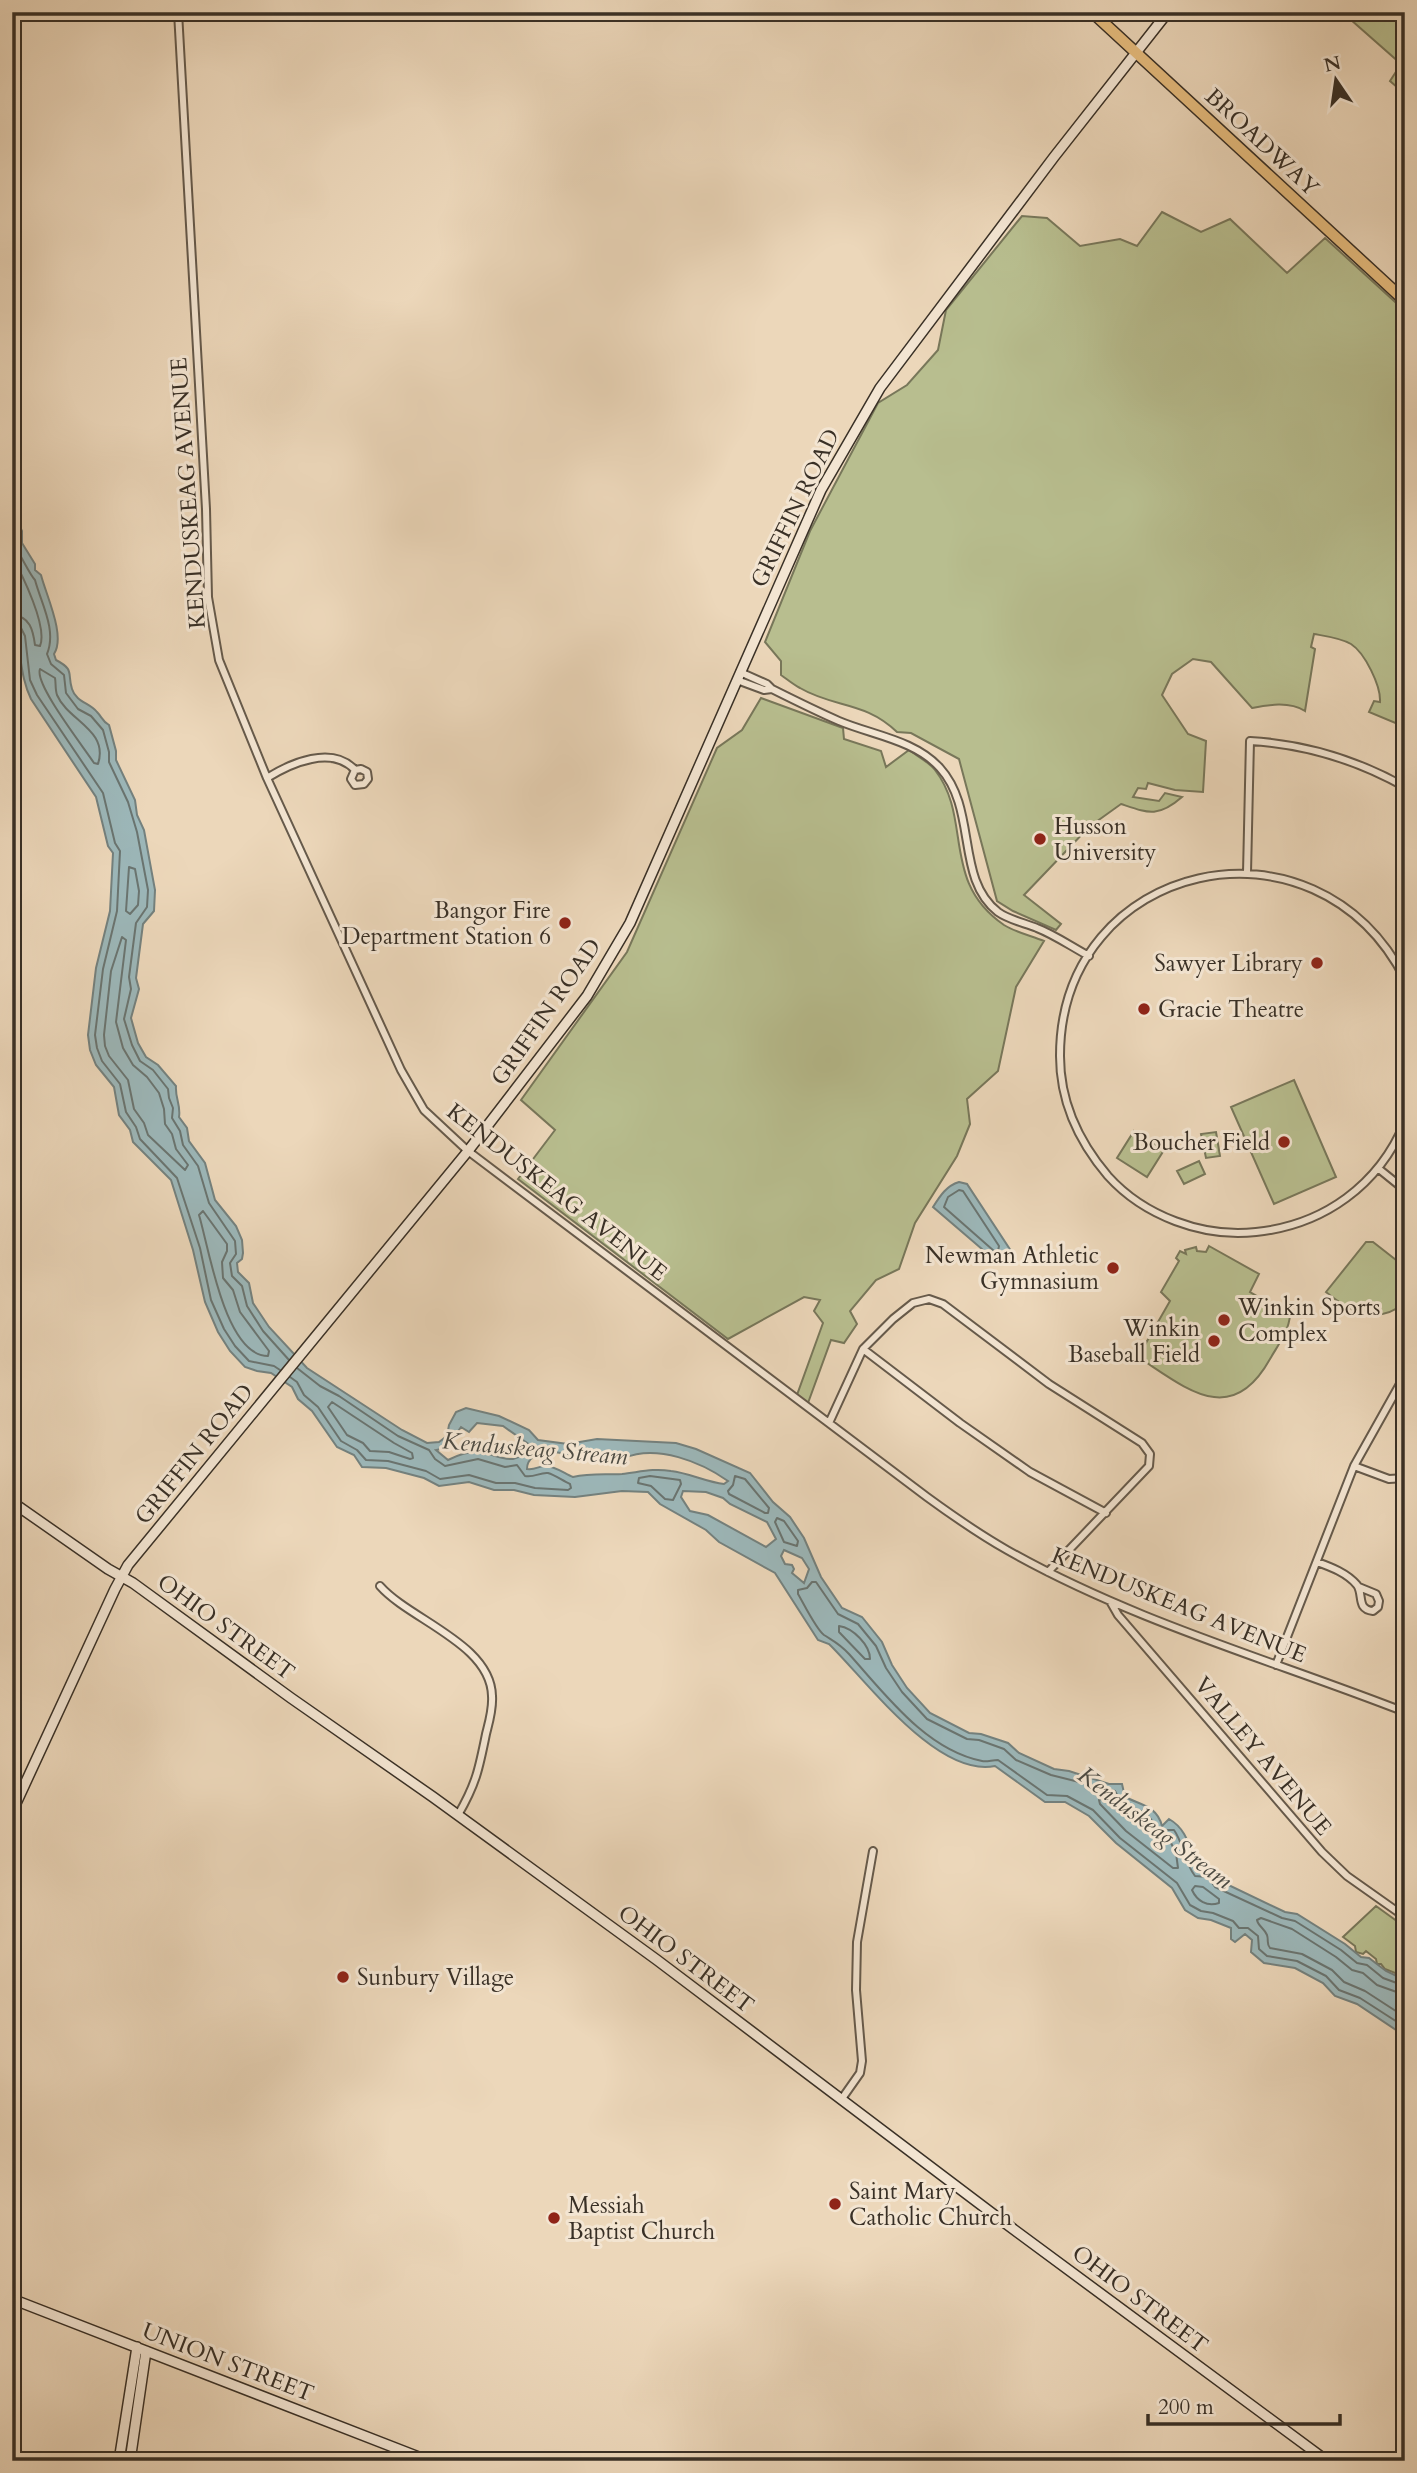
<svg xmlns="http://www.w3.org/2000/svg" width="1417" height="2473" viewBox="0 0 1417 2473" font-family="Cardo,serif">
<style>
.green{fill:#b8be8f;stroke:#78775a;stroke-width:2}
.water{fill:#9cb7b9;stroke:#74817e;stroke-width:2;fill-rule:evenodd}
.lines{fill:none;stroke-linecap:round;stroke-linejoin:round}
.shore{stroke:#6a7470;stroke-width:2}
.street-casing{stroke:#665a4b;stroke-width:10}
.secondary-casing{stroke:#393026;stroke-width:12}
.primary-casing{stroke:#393026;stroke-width:13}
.street{stroke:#f3e5d2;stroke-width:6}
.secondary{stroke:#f3e5d2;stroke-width:9}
.primary{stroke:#e6bc7d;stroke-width:10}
.poi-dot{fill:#8f2418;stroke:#f3e5d2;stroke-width:2.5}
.labels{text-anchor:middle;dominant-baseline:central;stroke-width:6;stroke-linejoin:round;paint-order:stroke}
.street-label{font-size:23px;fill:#393026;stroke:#f3e5d2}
.poi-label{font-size:23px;fill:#393026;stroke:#f3e5d2;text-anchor:start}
.water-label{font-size:24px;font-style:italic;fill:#4d4b43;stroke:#f3e5d2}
</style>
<rect width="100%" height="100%" fill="#ecd7ba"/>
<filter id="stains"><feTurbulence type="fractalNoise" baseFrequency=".00286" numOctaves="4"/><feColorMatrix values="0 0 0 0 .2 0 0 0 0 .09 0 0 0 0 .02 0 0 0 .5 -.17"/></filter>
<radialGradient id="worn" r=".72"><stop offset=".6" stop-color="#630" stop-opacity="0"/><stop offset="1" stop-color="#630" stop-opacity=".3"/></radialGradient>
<path class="green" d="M1342,12h63v82l-15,-13 11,-17z
M1162,212l39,20 29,-13 57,54 38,-35 80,73v416l-36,-15 5,-11 6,1c1,-16 -15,-49 -29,-58 -10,-6 -26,-8 -37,-10l-3,13 4,2 -10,62c-16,-10 -37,-6 -53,-3l-41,-46 -18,-3 -21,15 -10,21 26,39 18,7 -3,51 -28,-2 -27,-7 -2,6 -8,-1 -5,9 26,4 6,-8 17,4c-24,21 -34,16 -61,7l-32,23 -65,68 37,29 -5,6 -43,-19 -16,-10 -38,-142 -48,-26 -14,-1c-32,-31 -63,-24 -97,-44 -6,-3 -12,-8 -19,-13v-14l-16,-19 45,-111 68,-128 29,-18 31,-35 8,-40 76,-94 25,2 33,28 40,-7 17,7z
M761,698l82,30 1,11 37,12 5,16 23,-17c8,6 20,12 26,20 38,49 5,111 69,155 11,7 28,11 40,16l-28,46 -18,84 -31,28 3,25 -13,32 -42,67 -16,46 -23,11 -26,31 7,13 -13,19 -13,-3 -23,63 -11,-8 26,-72 -9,-12 6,-11 -16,-3 -76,42 -210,-160 37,-49 -34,-30 106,-148 90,-204 25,-18z
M1294,1080l42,97 -62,27 -43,-97z
M1134,1131l30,19 -17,27 -30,-19z
M1216,1132l4,24 -14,2 -5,-24z
M1199,1161l6,13 -21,10 -7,-13z
M1366,1242h7l32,25v36c-29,23 -55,9 -79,-11z
M1209,1246l50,28 -9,18 40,23c-1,16 -12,30 -20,44 -39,70 -84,29 -132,-2l32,-56 -9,-9 18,-31 -3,-3 4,-7 6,3 -1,-4 11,-3 1,4 9,1z
M1376,1906l29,21v50l-20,-8 -4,-5h-4l-1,-5 -10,-8 -3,3 -7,-2 -1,-6 -12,-9z"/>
<path class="water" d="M12,511l10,20v12l13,21v6l6,5c5,20 25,61 13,79l2,6c19,10 11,13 16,29 4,13 18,14 25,23 5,5 5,9 12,13l7,26v9l19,40 2,15 7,15 11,60 -1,21 -11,13 -7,54 3,11 -8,29 7,25 8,14 12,8 18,21c-1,12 5,19 3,31l8,11 2,13 16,22 10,37 21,26 6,14 1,13 -1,6 -5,4 1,9 11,11 4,20 16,24 38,41 95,62 25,13 12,-1 8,-6 2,-11 7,-13 10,-4 33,8 30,14 9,10 30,4 29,-5 79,4 20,6 54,24 23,29 17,15 14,21 17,39 21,31 20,9 20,25 10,23 15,23 23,25 39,20 12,1 27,9 11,10 35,16 15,2 40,13h13l3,13c16,8 32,9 37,29l7,-7c21,12 20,33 30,52l15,-3 4,12 67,32 12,2 48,30 16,13 8,1 17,13 19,9v56l-48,-32 -22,-8 -12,-13 -28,-15 -31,-5 -13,-11 1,-12 -7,-6 -10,8 -4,-3v-11l-20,-8 -13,-2 -13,-8 -13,-22 -56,-45 -27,-27 -24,-14h-20l-50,-36c-58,12 -129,-86 -166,-122l-11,-4 -43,-67 -56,-31 -13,-12 -46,-26 -12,-12 -26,-1 -47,6 -41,-2 -20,-5h-20l-25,-8 -30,4 -15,-8 -38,-10 -24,-1 -8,-12 -17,-8 -25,-36 -14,-12 -6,-12 -21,-14 -14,-2 -12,-4 -15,-16 -12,-19 -13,-30 -12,-52 -22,-70 -38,-38 -3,-12 -11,-15 -5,-28 -18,-22 -6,-15 -2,-15 8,-67 14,-57 3,-58 -5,-7 -12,-49 -65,-98c-12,-24 -9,-51 -19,-76zM477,1423l26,3 27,19c-14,24 -29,11 -49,7 -11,-1 -23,3 -33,8l-12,-10 10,-2 15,-21 8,5zM547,1451c9,1 20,4 29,3 17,-2 32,-5 48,4 33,-14 77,4 104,23l-4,3c-18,-2 -35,-11 -53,-13 -18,-3 -31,1 -49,3 -17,1 -32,-1 -49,3 -8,-3 -19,-12 -29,-11 -7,1 -9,4 -17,3 0,-12 11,-15 20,-18zM683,1491l23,1 17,6 7,6 37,18 9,17 -10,8 -58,-32 -18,-4 -9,-14zM784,1550l18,8 7,11 -5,14 -12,-10 2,-4 -2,-4 -7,-1 -4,-8z
M959,1182l8,2 46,70c-2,10 -7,13 -16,8l-64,-55c7,-11 13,-21 26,-25z"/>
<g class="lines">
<path class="shore" d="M12,527c3,7 2,11 3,17 2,6 16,32 20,36 6,23 22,50 12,74l4,10 13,11 2,18 12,16 13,7 12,14 6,22v10l19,40 9,30 11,58 -1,17 -11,16 -7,54 2,12 -7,30 8,26 8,16 13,9 15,19 1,9 4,10 -1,10 8,13 3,14 15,21 11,37 26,38 1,13 -6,9 2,13 10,10 5,20 16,25 26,29
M12,557c10,17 36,70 28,89l-5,-1c-2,-15 -5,-29 -23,-30
M12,624l8,2 5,10 5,44 7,15 66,98 12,50 5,8 -3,60 -14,58 -8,66 2,13 5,13 18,23 6,28 10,15 4,12 37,39 23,70 11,52 13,29 11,17 14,15 25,5 6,4
M40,669l15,9c1,5 0,11 2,17 11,26 52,35 41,69l-4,-1c-11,-17 -60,-79 -54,-94z
M129,867l6,2 4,22 -1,14 -8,9 -4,-3z
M122,937l4,3 -10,82 7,26 10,17 14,12 12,16 5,16 1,15 7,10 4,15 12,16 -3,5 -37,-35 -4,-12 -10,-14 -6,-29 -19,-24 -4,-10 -1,-11 7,-64z
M959,1190l4,1 36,55 -1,5h-4l-50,-44 4,-10z
M203,1211l24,33v7l-5,11 1,16 10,12 7,22 29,39 -1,5c-43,0 -59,-108 -69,-141z
M290,1377l7,5 7,13 14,12 23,34 16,9 9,10 22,1 38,10 14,8 29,-4 27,8h19l20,5 33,2 3,-2 -1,-4c-7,-3 -15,-9 -22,-11 -8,-1 -14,5 -23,3l-8,-11 -12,2 -27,-8 -33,7 -10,-7 -6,-9 -31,-14 -59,-40 -19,-10 -23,-18
M332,1402l62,41 18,10 1,5 -3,1 -21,-7 -19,-1 -7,-8 -16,-8 -19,-28z
M650,1476l30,4 1,4 -8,16 -8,-1 -14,-13 -13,-3 1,-5z
M735,1476l10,3 24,29 -1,5h-3l-36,-19 -1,-3 5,-6z
M777,1518l7,3 14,20 -1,5 -13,-4 -9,-20z
M839,1626c14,2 31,19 31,33h-5l-26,-27z
M1103,1798l6,2 9,11 23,10 13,16 16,4 6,12 2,15h-5l-47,-37 -26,-27 -1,-4z
M1195,1886l8,1 16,12v4c-12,4 -22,-2 -27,-13z
M1405,1986l-22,-8 -16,-13 -10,-2 -16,-13 -46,-29 -13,-3 -67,-31 -7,-10 -13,-1c-11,-14 -11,-32 -21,-46h-15l-12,-16 -26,-12 -6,-11 -64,-16 -35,-15 -12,-11 -25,-9 -12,-1 -40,-20 -25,-27 -16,-24 -10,-22 -18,-22 -20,-10 -22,-32h-4l-5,6 -9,2v4c6,10 18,35 26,41 11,7 16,9 25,19 36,40 77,96 133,107 5,1 10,-1 16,-1l49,35 20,1 26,14 27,28 57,45 13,22 11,6 12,2 20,8 6,7h9l10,8 1,13 8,7 30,5 29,15 13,14 21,8 45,29
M1405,1995l-28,-10 -14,-12 -11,-3 -16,-13 -44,-28 -31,-11 -4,2c1,6 7,8 10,15 2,6 -1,8 3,13l32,6 30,16 12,12 21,9 40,26"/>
<defs>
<path id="street" d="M178,12l28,497 2,88 11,63 48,118 134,292 23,40 44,41 459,346c26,19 52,37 80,53 125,71 265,110 398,162
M740,672l27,12 5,5c22,11 44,22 67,32 33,14 76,19 101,47 38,42 15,111 58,144 11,8 27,11 39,16 18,7 35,19 52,28
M737,680l27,10 8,-1
M267,778c24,-15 65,-33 88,-8l-4,9 4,6 9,-1 4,-5 -1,-7 -6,-3 -6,1
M1247,873l3,-132c55,3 107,19 155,46
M1405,979c-90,-176 -345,-118 -345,77 0,45 19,86 48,120 36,40 95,62 148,56 68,-7 123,-47 149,-110
M1405,1045l-3,5 3,5
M1379,1169l26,21
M863,1349l97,74 70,49 76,41
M829,1423l34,-74 30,-30 20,-16 16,-4 14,5 106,80 93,59 8,11 -1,12 -101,106
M1354,1466l35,13 16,-1
M1317,1562c14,5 30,11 40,23 7,10 -1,24 16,26l5,-4 1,-6 -3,-7 -17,-7
M380,1586c30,34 111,58 112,110 1,13 -3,26 -6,38 -7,35 -10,50 -28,81
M1110,1601l8,14 204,237 25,24 58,41
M1276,1665l78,-199 51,-91
M841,2100l19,-27 2,-12 -6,-71 1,-48 16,-91
M1309,2461l4,-9"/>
<path id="secondary" d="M12,1502l96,67 25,14 158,115 142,99 224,163 344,260 326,241
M12,1812l103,-223 13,-24 340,-414 119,-155 43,-73 191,-433 59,-102 174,-231 114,-145
M12,2299l417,162
M119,2461l18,-114
M130,2461l16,-110"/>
<path id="primary" d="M1092,12l313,289"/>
</defs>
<use href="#street" class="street-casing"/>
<use href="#secondary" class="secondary-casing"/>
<use href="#primary" class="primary-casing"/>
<use href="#street" class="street"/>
<use href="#secondary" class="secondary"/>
<use href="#primary" class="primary"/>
</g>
<g class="poi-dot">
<circle cx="1040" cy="839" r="7"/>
<circle cx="565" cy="923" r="7"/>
<circle cx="1317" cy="963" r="7"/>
<circle cx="1144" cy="1009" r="7"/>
<circle cx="1284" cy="1142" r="7"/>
<circle cx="1113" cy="1268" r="7"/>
<circle cx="1224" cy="1320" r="7"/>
<circle cx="1214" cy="1341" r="7"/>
<circle cx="343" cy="1977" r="7"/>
<circle cx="835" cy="2204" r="7"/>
<circle cx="554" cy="2218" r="7"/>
</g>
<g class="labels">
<g class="street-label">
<text transform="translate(1262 142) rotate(43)">BROADWAY</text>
<text transform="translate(188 493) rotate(-94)">KENDUSKEAG AVENUE</text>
<text transform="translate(795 508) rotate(-64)">GRIFFIN ROAD</text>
<text transform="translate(546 1012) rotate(-55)">GRIFFIN ROAD</text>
<text transform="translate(557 1192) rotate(38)">KENDUSKEAG AVENUE</text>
<text transform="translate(194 1454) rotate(-51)">GRIFFIN ROAD</text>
<text transform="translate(1179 1605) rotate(22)">KENDUSKEAG AVENUE</text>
<text transform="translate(226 1627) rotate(36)">OHIO STREET</text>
<text transform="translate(1263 1756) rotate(50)">VALLEY AVENUE</text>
<text transform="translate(686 1959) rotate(37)">OHIO STREET</text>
<text transform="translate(1140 2299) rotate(37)">OHIO STREET</text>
<text transform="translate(228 2362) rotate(21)">UNION STREET</text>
</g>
<g class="poi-label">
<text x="1054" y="826">Husson<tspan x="1054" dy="26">University</tspan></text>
<text x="551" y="910" text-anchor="end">Bangor Fire<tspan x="551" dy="26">Department Station 6</tspan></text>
<text x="1303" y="963" text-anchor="end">Sawyer Library</text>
<text x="1158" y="1009">Gracie Theatre</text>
<text x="1270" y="1142" text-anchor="end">Boucher Field</text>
<text x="1099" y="1255" text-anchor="end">Newman Athletic<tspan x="1099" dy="26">Gymnasium</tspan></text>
<text x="1238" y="1307">Winkin Sports<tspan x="1238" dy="26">Complex</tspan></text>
<text x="1200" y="1328" text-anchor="end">Winkin<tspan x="1200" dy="26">Baseball Field</tspan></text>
<text x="357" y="1977">Sunbury Village</text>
<text x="849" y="2191">Saint Mary<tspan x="849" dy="26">Catholic Church</tspan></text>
<text x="568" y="2205">Messiah<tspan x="568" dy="26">Baptist Church</tspan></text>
</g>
<g class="water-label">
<text transform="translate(535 1449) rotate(5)">Kenduskeag Stream</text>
<text transform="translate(1155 1828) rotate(37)">Kenduskeag Stream</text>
</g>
</g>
<rect width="1417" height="2473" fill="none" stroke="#ecd7ba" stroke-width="42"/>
<rect x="14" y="14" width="1389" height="2445" fill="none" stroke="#393026" stroke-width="3.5"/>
<rect x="21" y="21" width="1375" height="2431" fill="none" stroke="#393026" stroke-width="2"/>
<g transform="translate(1336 80) rotate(347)" stroke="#f3e5d2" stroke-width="5" paint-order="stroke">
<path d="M0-5L12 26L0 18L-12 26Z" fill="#393026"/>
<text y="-10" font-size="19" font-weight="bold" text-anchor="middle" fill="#393026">N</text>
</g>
<path d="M1148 2414v10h192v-10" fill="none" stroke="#393026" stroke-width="3.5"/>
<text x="1158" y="2414" font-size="21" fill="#393026" stroke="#f3e5d2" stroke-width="5" paint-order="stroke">200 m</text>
<rect width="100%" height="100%" filter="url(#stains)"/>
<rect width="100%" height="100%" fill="url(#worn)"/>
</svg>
